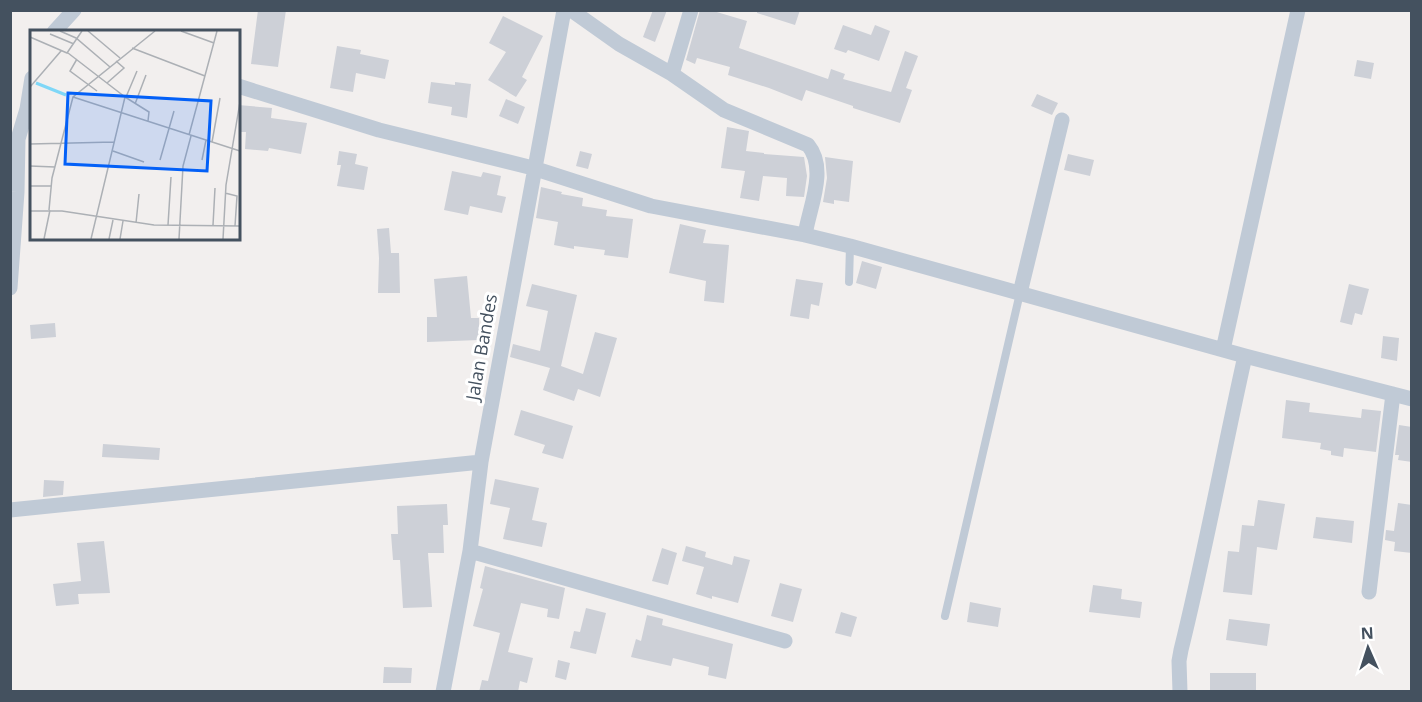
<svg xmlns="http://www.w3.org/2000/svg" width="1422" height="702" viewBox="0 0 1422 702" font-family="'Open Sans',sans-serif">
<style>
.building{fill:#cdd0d7}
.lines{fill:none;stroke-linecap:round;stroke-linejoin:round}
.lane{stroke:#c0cad6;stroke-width:8}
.street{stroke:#c0cad6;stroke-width:15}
.labels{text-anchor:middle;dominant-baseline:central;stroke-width:6;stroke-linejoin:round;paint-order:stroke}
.street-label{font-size:18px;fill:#44515f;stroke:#fff}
.inset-river{fill:none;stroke:#7fd7f7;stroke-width:3}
.inset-road{fill:none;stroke:#acb0b5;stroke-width:1.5}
.view{fill:#0360f7;fill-opacity:0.15;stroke:#0360f7;stroke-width:3}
.inset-edge{fill:none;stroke:#44515f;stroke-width:3}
</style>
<rect width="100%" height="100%" fill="#f2efee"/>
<path class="building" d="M258,10h28l-8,57 -27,-3z
M653,10h14l-12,32 -12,-5z
M700,10h10l37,11 -8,27 89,31 3,-10 14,5 -2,5 48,13 14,-41 13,5 -12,32 6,2 -12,33 -47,-15v-2l-47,-16 -4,11 -33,-13 -41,-13 2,-8 -33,-9 -2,6 -9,-4z
M757,10h43l-5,15 -38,-12z
M503,16l40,20 -21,41 5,3 -11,17 -28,-17 18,-28 -17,-9z
M843,25l28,10 4,-10 15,6 -11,30 -31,-11 -2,3 -12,-4z
M337,46l24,4 -1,4 29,6 -4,19 -29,-6 -3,19 -23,-4z
M1357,60l17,3 -3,16 -17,-3z
M431,82l24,3v-3l16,2 -4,34 -16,-3 1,-8 -24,-4z
M1037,94l21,9 -6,12 -21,-9z
M506,99l19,8 -7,17 -19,-8z
M238,105l34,3 -1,10 36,5 -6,31 -32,-6 -1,3 -23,-2 1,-17h-8z
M727,127l22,4 -3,20 18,2v1l40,3 3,19 -3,21 -18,-1 1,-18 -24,-2 -4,25 -19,-3 5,-27 -24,-3z
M339,151l18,3 -2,10 13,3 -4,23 -27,-4 4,-21h-4z
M580,151l12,3 -4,15 -12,-3z
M1068,154l26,6 -4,16 -26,-6z
M825,157l28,4 -4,41 -15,-2v4l-11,-2 4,-24z
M452,171l29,6 2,-5 18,4 -4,19 9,2 -4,16 -32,-7 -2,9 -24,-5z
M541,187l21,5 -1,2 22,4 -1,8 25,4 -1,6 27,3 -5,39 -24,-3 1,-5 -31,-4v3l-20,-4 4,-23 -22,-4z
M680,224l26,6 -3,13 26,2 -5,58 -20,-2 2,-20 -37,-8z
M389,228l2,25h8l1,40h-22l1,-35 -2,-29z
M862,261l20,6 -6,22 -20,-6z
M467,276l4,42h8v22l-52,2v-25h10l-3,-38z
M796,279l27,4 -4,23 -8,-2 -2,15 -19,-3z
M532,284l45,11 -16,71 22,8 12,-42 22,6 -17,59 -22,-8 -4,12 -31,-11 7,-22 -40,-11 3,-13 27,7 8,-40 -22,-5z
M1349,284l20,5 -7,26 -7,-2 -3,12 -12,-3z
M55,323l1,14 -25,2 -1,-14z
M1383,336l16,2 -2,23 -16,-3z
M1286,400l24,3 -1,9 52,6 1,-9 19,2 -5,41 -32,-4 -1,9 -12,-2v-4l-11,-2 1,-6 -39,-5z
M521,410l52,16 -10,33 -21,-6 3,-8 -31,-10z
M1399,425l13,2v35l-14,-2 1,-5h-4z
M103,444l57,4 -1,12 -57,-3z
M495,479l44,9 -7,32 15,3 -5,24 -39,-8 7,-31 -20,-4z
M44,480l20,1 -1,14 -20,2z
M1258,500l27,4 -8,46 -20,-3 -5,48 -29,-3 5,-41 11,1 3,-27 12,1z
M1398,503l14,2v48l-18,-2 1,-9 -10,-2 1,-10 8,1z
M447,504l1,21h-5l1,28h-16l4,54 -29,1 -3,-48h-7l-2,-26h7l-1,-28z
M1316,517l38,4 -2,22 -39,-5z
M104,541l6,52 -32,1 1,10 -23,2 -3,-22 28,-3 -4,-38z
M686,546l20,6 -1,5 27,8 2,-9 16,4 -12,43 -26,-7v3l-16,-5 8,-27 -22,-6z
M662,548l15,5 -9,32 -16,-4z
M485,566l80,22 -6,31 -12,-2 1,-8 -27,-6 -13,49 25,6 -6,25 -7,-2 -2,11h-39l3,-12 6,1 12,-48 -27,-7 10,-37 -3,-1z
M780,583l22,6 -9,33 -22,-6z
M1093,585l29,4 -1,10 21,3 -2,16 -51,-6z
M970,602l31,6 -3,19 -31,-5z
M586,608l20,5 -10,41 -26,-6 4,-17 6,1z
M841,612l16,5 -6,20 -16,-4z
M647,615l16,4 -1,6 71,19 -7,35 -18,-4 1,-8 -36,-9 -2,8 -40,-9 5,-18 5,2z
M1229,619l41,5 -3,22 -41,-6z
M558,660l12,3 -4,17 -11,-3z
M384,667l28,1 -1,15h-28z
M1210,673h46v19h-46z"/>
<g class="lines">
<path class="lane" d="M849,282l1,-36
M945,616l75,-323"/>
<path class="street" d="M571,10l48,34 53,30 52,36 84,35c20,24 1,63 -3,90
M54,32l20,-22
M672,74l19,-64
M238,86l141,44 154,38 118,38 154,29 45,11 395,110 167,43
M10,288l7,-96 1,-53 9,-30 5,-31
M1020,293l42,-173
M1223,350l75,-340
M10,510l471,-48
M470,551l315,90
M1369,592l24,-198
M443,692l27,-141 11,-89 83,-452
M1180,692l-1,-31 2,-11c24,-97 42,-196 64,-294"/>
</g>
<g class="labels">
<g class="street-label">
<text transform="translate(481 347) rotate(-80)">Jalan Bandes</text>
</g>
</g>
<g transform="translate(30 30)">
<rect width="210" height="210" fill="#f2efee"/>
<path class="inset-river" d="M6,53l30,12"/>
<path class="inset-road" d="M30,1l16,7 34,29M58,1l32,27M151,1l33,12M20,4l24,10M0,7l37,16 15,-22M102,18l73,28M38,23l57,44 -34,142M47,29l-7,12 27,20M77,53l17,-15 -8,-7M0,57l31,-36M43,67l167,54M95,67l24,15 -1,9M96,67l11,-26M105,74l11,-29M159,105l28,-104M182,112l8,-44M0,114l84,-2M83,121l31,11M130,130l14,-49M172,130l4,-20M0,136l25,1M0,156h21M195,163l12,3 -2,30M19,180l3,-32 21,-81 82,-66M0,181h32l92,14 86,1M106,193l3,-29M138,195l3,-48M183,195l2,-37M14,209l6,-29M79,209l4,-19M90,209l3,-18M149,209l4,-73 8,-30M193,209l3,-54 14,-83"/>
<path class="view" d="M38,63l143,8 -4,70 -142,-7z"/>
<rect width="210" height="210" class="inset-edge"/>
</g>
<rect width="1422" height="702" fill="none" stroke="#44515f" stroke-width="24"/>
<g transform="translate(1368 648) rotate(357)" stroke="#ffffff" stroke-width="4.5" paint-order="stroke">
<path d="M0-4.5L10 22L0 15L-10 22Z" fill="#44515f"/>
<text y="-9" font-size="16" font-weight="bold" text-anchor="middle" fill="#44515f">N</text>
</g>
</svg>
